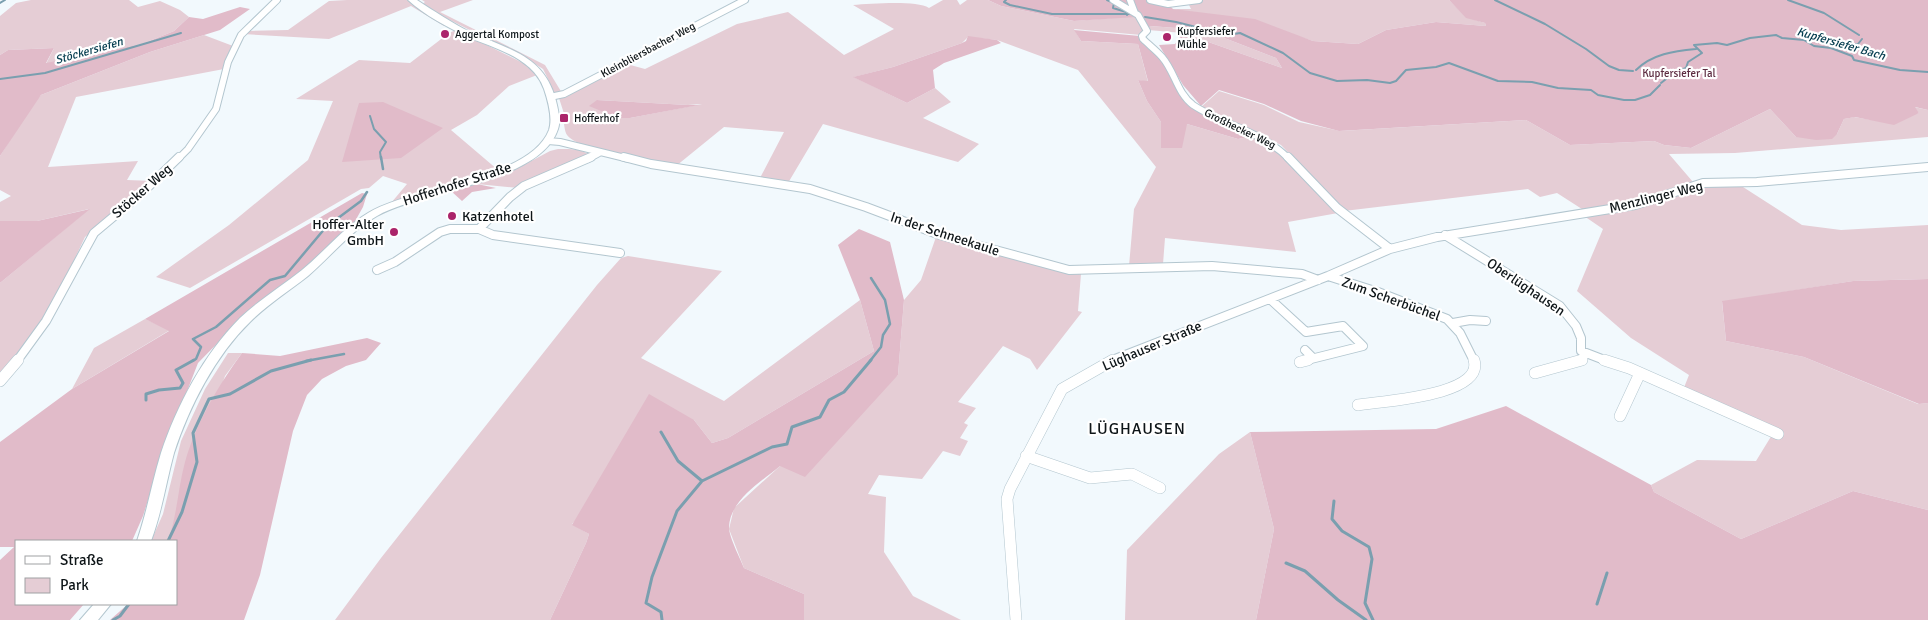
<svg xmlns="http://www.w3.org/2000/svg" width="1928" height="620" viewBox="0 0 1928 620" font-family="Signika,sans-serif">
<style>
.green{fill:#e5cdd5;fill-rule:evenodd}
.forest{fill:#e1bbc9;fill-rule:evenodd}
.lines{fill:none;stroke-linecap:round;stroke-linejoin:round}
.stream-far2{stroke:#7a9faf;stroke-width:2}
.stream-far1{stroke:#7a9faf;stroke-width:2.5}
.stream{stroke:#7a9faf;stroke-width:3}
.street-far2-casing{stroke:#b3c6cf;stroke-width:8}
.street-far1-casing{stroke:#b3c6cf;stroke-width:10}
.street-casing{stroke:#b3c6cf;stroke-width:12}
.secondary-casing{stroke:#b3c6cf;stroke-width:2}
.street-far2{stroke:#fff;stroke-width:6}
.street-far1{stroke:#fff;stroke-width:8}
.street{stroke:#fff;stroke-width:11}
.secondary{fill:#fff;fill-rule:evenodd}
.poi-dot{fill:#ab246a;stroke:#fff;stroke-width:2}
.labels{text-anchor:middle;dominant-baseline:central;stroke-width:4.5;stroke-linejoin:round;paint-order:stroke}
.far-poi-label{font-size:11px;fill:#0e1518;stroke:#fff;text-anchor:start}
.far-street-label{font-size:11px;fill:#0e1518;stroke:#fff}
.far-park-label{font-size:11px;fill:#5d2c41;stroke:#fff}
.far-water-label{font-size:12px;font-style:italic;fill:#053d4f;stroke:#fff}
.street-label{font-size:14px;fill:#0e1518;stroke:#fff}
.poi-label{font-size:14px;fill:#0e1518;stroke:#fff;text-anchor:start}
.quarter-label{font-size:16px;letter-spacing:1px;fill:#0e1518;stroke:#fff}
</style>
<rect width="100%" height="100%" fill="#f2f9fd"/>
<path class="green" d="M31,0h98l9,7 22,-6 20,9 9,7 -15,14 -32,13 -96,20 8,-16 -46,2 -8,5v-39l16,-13z
M347,0h60l40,24 -3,2 -33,-20 -82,33 -86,-5 5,-3 40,-1 41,-29z
M422,0h51l-33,12 105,53 17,28 -8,2 -5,-14 -6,-12 -16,-10 -79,-40 -26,-15 3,-2z
M943,0h14l3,5 7,-5h21l13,6 73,15 63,-5 7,13 -3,6 -67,-6 7,12 57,3 10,38 -10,-2 9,21 14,21 26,2 51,15 16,-3 23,11 61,66 -50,9 8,30 -131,-14 -2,26 -34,2 5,-57 22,-42 -78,-97 -81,-30 -29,-3 -6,6 -69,24 -39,10 53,26 28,-15 16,14 -28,16 56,26 -21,18 -135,-38 -35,59 -28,-5 24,-46 -60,-5 -48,39c-22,-5 -90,-15 -106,-28 -5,-4 -5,-8 -6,-14l3,-1 -8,-25 64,-35 22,6 92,-45 51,-12 56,43 50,-26 -41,-24c18,-1 63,-5 76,3zM597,100l91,5 14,-1 -72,14h-12z
M1177,0h272l17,17 19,6 1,3 -50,-4 -50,8 -28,14 -45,-3 -25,-8 -115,-24h18l-2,-4z
M1150,26l39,3 38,10 49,19 6,10 -99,-35 -34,-3z
M456,30l69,34 12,11 -28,11 -32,29 -26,15 47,40c-36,12 -72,20 -107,33l16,-19 -24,-8 -14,12 -8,1 -171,99 -34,-11 73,-52 79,-65 25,-59 -37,-2 63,-39 51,3 39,-30z
M204,35l29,11 -9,23 -148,28 -28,70 90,-6 -11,19 27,1 -69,56 -25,53 -18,32 -42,53v-92l89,-74 -52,12h-37v-19l11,-6 -11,-6v-34l19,-30 -19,-25 38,-3 3,-3 109,-43z
M1219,91l45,14 35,17 41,9 186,-11 44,25 84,-4 10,4 27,3 79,-39 26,28 41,-3 7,-15 10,-2 18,3 47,-7 -5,-6 14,3v27l-193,16 -66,1 24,28 -49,19 -59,10 -28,-18 -17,4 -12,-8 -184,22 -63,-66 -80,-38z
M558,149c11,0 20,-1 30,5l-1,3 -68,31 -42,-4 32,-11 41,-22z
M1708,186l35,1 59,38 39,5 87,-5v54l-75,2 -131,21 4,39 78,16 114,47 10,-1v107l-75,-19 -112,48 -87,-47 -3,-7 46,-25 59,1 19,-31 -92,-40 6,-15 -58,-37 -54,-47 26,-62 -19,-13 97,-25z
M936,237l110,31 20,5 15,1 -3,37 4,1 -45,58 -7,-11 -27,-13 -45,56 18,6 -12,15 4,2 -8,13 8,3 -8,15 -17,-5 -21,28 -43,-4 -11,19 18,3 -2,55 29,44 48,24h-157v-26l-60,-26 -15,-39 5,-21 46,-42 118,-91 6,-75 17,-20z
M628,256l94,15 -81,87 83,43 136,-101 14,51 -146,87 -16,5 -18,-23 -122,104 17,10 -3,9 -36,77h-215l46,-62 216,-273 24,-27z
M145,319l25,11 -98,59 22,-41z
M228,353h14l-17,23 -57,165h-17l12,-27 18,-73 24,-52z
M1250,432l24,97 -18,91h-131l2,-70 92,-96z"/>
<path class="forest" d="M988,0h158l23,5 4,4 82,10 58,22 45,3 28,-14 50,-8 50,4 -1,-3 -19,-5 -17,-18h479v110l-13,-3 4,6 -25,12 -39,-8 -11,2 -7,15 -5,5 -16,1 -20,-3 -26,-28 -79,39 -27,-3 -10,-4 -84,4 -44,-25 -187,11 -38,-10 -37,-17 -45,-14 -18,16 -18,-21 -24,-40 16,-1 8,-11 -35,-3 -12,-13 -62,4 -73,-15zM1150,26l39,3 38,10 49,19 6,10 -99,-35 -34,-3z
M240,7l10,2 -30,21 -70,22 -109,43 -41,61v-101l8,-5 46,-2 -8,15 96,-19 32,-13 15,-14 14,2z
M1074,30l66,6 23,27 27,41 64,32 -16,3 -51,-15 -5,24h-21v-26l-14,-21 -9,-21 10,1 -10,-37 -57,-3z
M968,36l29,4 4,3 -57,20 -11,7 2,18 -28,15 -54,-26 40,-10 69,-24 4,-2z
M597,100l91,5h11l-69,13h-12l-29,-12z
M383,102l60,26 -42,30 -59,4 17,-59z
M477,184l19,4 -24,4 -10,9 -11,-10z
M362,193l5,1 -4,13 -9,16 -50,45 -59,47 -47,48 -35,90 -20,63 -11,25h-116v63h68l-14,16h-70v-60l14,-13h-14v-105l72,-53 97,-58 -24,-12z
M90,209l-90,74v-62h37z
M859,229l31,13 14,58 -6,75 -93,102 -25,-11c-19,16 -50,34 -51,61 0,10 11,31 15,41l60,26v26h-254l36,-77 3,-9 -17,-9 77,-131 45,26 18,23 16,-5 146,-87 -14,-51 -22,-55z
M1928,279v124l-9,1 -115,-47 -78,-16 -4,-40 131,-20z
M367,338l14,5 -15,17 -20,6 -24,13 -15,16 -14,36 -33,144 -16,45h-134l18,-16h48v-63h-8c9,-25 10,-53 17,-79 11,-39 33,-76 57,-109l38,3z
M1506,406l145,79 3,7 87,47 112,-48 75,19v110h-672l18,-91 -24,-97 186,-3z"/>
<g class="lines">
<path class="stream-far2" d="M1006,0l-2,2 6,3 42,9h78
M1107,0l7,3 -1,5 13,4 1,3
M1495,0l50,24 41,25 23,17 10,4 14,1
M1788,0l36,13 35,22
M0,3l5,-3
M1145,17l31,5 52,13 12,-2 43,20 27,20 27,8 30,-1 23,3 6,-2 10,-11 30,-3 13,-4 49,18 34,1 26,6 33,2 7,5 26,5h11l15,-5 10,-10
M1831,48v-5l13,3 14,-2 4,-5
M1636,70c16,-16 38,-19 60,-21
M0,79l45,-6 136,-40
M1661,83l14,-11 11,-4 2,-6 14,-9 -8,-8 23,-2 10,2 23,-7 26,-3 6,3 22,2 10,6 17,2 21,8 2,4 46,10 28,2
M370,116l4,13 12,13 -6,10 1,7"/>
<path class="stream-far1" d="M381,157l2,12
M192,361l4,-2 5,-12 -8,-8 23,-12 54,-47 15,-4 41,-49 35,-26 6,-9
M306,361l38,-7
M870,361l11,-14 2,-12 7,-11 -5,-24 -14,-22"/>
<path class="stream" d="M146,400v-6l13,-4 21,-2 3,-5 -7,-13 18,-10
M661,432l17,29 24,20
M1334,501l-2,18 10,12 27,16 3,12 -7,44 8,17
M168,541l14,-29 15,-50 -4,-29 16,-34 21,-5 41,-23 40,-11
M1286,563l19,8 33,29 28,20
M1597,604l10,-31
M113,620l7,-4 9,-12
M662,620l-1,-8 -15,-9 6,-26 25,-66 25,-30 70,-34 15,-3 5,-17 28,-10 9,-17 15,-8 27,-32"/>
<defs>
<path id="street-far2" d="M1113,0l25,15 9,16 -5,5 1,3c6,6 14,12 19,18 13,15 15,36 31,48 32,21 69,26 96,54
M1130,0l5,13
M1150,0l18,4 31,-4
M550,97l14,-3 181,-94
M548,141l12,1 69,17
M178,159l10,-10 28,-40 12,-47 13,-27 36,-35
M588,159l11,-6"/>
<path id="street-far1" d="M624,157l27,7 159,25 56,18 74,28 129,35 143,-4 90,8 16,6
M1288,157l49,51 53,41
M479,229l14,6 127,18
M1445,235l115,71 16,20 5,12v13l26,10
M377,270l18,-8 45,-30 10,-3h29l31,-32 14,-11 67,-29
M1328,276l50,16 69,27 13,14 14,28
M1270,299l36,33 37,-6 20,20 -60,15
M1453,323l17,-3 16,1
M1305,350l8,8
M17,361l29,-40 48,-88 49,-41 36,-35
M1110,361l218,-85 62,-27 47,-12 198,-32 68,-22 54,-1 171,-15
M1578,361l4,-1 3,-6"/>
<path id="street" d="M1604,360l25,8 149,66
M1300,362l8,-2
M1535,373l47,-13
M0,381l18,-21
M1358,405c23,-4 127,-9 116,-45
M1620,416l20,-43
M1026,456l64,22 42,-4 28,14
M1016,620l-9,-121 3,-10 52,-100 51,-29"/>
<path id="secondary" d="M408,0h9c17,11 35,23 53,32 37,17 75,23 86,69 2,8 5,20 2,28 -17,54 -136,61 -181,87 -26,15 -46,40 -69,60 -19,15 -40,28 -58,46 -35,34 -61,85 -76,131 -8,29 -12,59 -23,88h-14c10,-29 15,-59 24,-88 16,-48 43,-99 79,-135 19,-18 42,-32 62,-48 23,-19 41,-42 66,-57 44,-27 162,-33 181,-83 4,-12 -1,-29 -5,-41 -11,-31 -48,-40 -76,-52 -19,-9 -44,-22 -60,-37z
M94,604h17l-13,16h-18z"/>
</defs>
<use href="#street-far2" class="street-far2-casing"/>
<use href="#street-far1" class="street-far1-casing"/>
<use href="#street" class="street-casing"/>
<use href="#secondary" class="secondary-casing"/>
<use href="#street-far2" class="street-far2"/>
<use href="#street-far1" class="street-far1"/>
<use href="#street" class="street"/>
<use href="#secondary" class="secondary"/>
</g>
<g class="poi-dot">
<circle cx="445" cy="34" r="5"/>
<circle cx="1167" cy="37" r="5"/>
<rect x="559" y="113" width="10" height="10" rx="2.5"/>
<circle cx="452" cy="216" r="5"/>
<circle cx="394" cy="232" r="5"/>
</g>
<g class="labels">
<g class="far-poi-label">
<text x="1177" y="31">Kupfersiefer<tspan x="1177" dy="13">Mühle</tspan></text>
<text x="455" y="34">Aggertal Kompost</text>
<text x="574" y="118">Hofferhof</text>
</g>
<g class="far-street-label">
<text transform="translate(648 50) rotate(-28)">Kleinbliersbacher Weg</text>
<text transform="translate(1240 129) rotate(26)">Großhecker Weg</text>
</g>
<g class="far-park-label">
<text x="1679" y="73">Kupfersiefer Tal</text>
</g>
<g class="far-water-label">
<text transform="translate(1841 44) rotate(16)">Kupfersiefer Bach</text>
<text transform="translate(89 51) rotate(-16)">Stöckersiefen</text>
</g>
<g class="street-label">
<text transform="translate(457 184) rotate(-18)">Hofferhofer Straße</text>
<text transform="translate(142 191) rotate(-41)">Stöcker Weg</text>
<text transform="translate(1656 197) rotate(-14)">Menzlinger Weg</text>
<text transform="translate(945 234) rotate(18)">In der Schneekaule</text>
<text transform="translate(1526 287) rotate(34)">Oberlüghausen</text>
<text transform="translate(1391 299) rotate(20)">Zum Scherbüchel</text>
<text transform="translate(1152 346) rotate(-23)">Lüghauser Straße</text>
</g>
<g class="poi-label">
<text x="462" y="216">Katzenhotel</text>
<text x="384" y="224" text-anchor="end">Hoffer-Alter<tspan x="384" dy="16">GmbH</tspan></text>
</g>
<g class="quarter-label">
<text x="1137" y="429">LÜGHAUSEN</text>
</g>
</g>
<rect x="15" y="540" width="162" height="65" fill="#ffffff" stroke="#9fa1a3"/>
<rect x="25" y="556" width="25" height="8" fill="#ffffff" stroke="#9fa1a3"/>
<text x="60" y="565" font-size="15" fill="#0e1518">Straße</text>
<rect x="25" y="578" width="25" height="15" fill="#e5cdd5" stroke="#9fa1a3"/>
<text x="60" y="590" font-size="15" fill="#0e1518">Park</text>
</svg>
